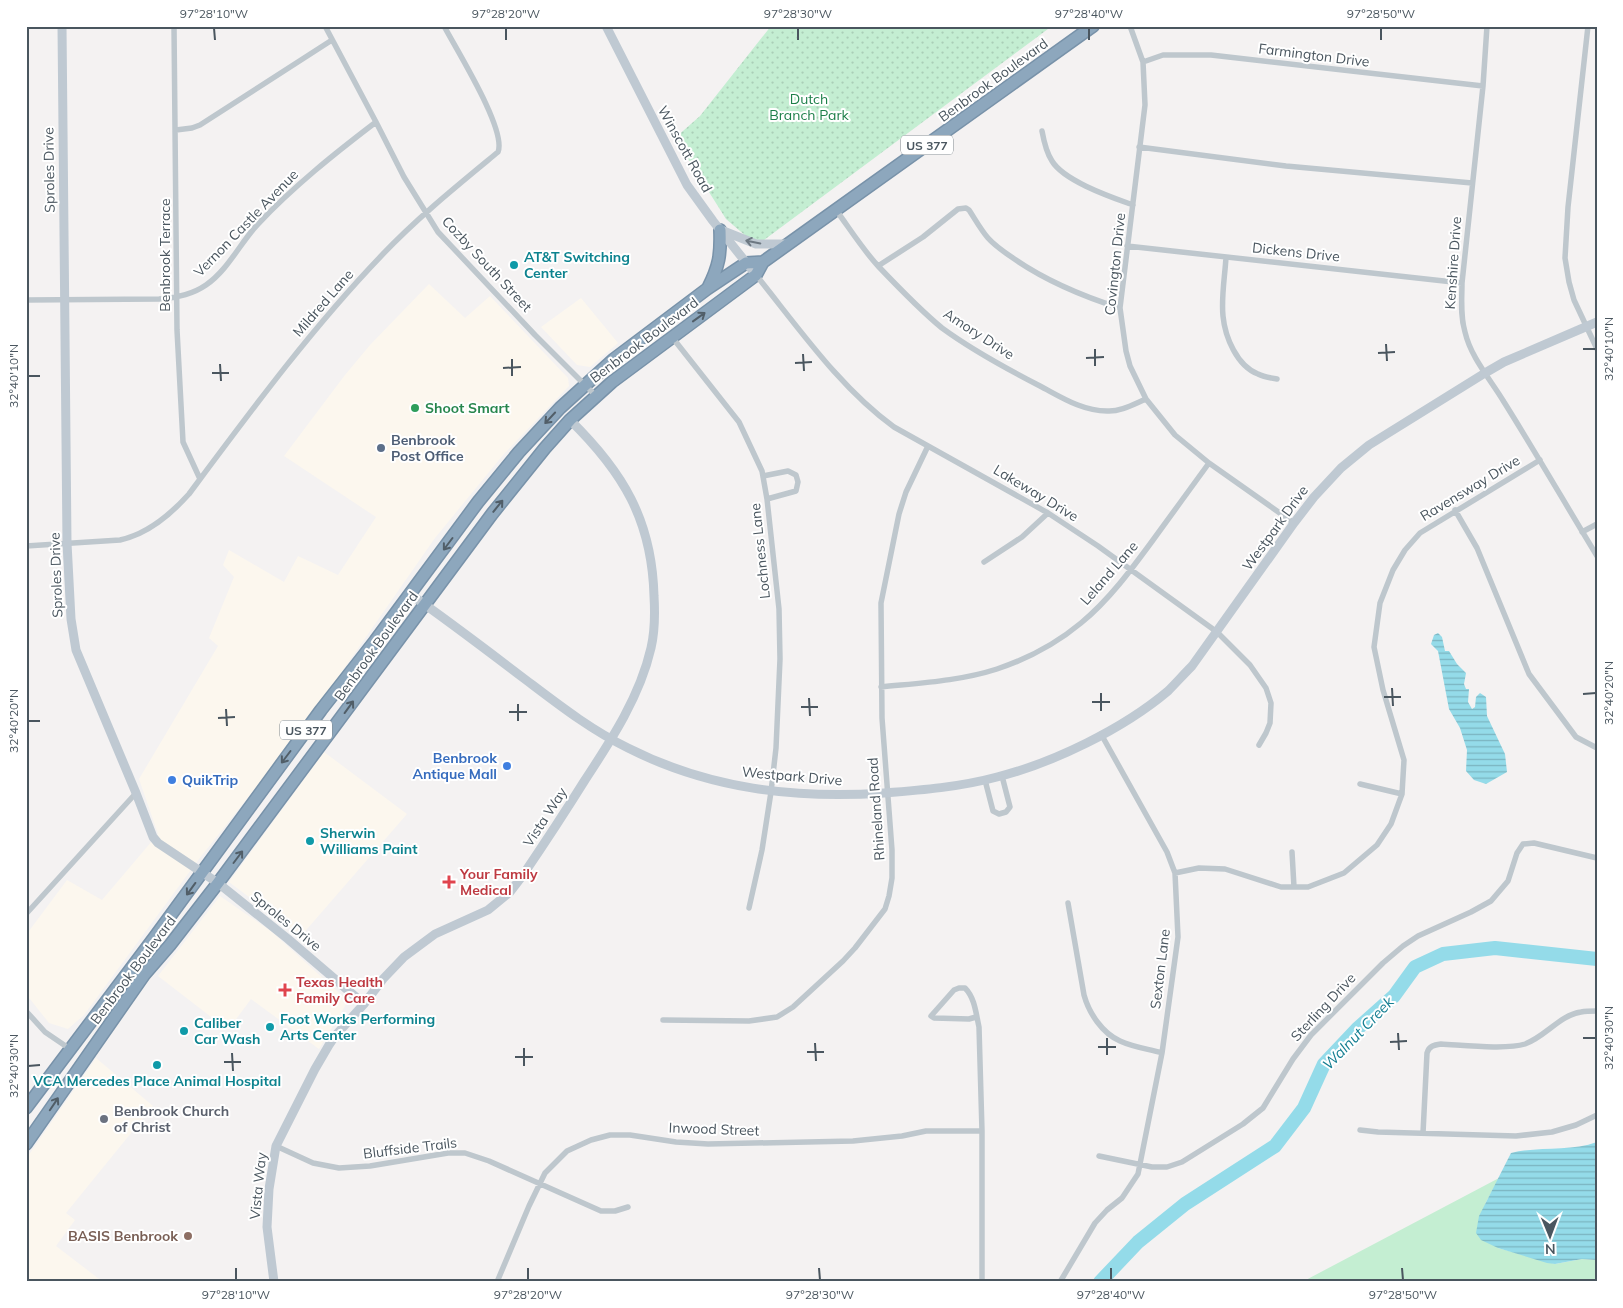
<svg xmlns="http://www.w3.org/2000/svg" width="1623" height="1308" viewBox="0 0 1623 1308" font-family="Mulish,sans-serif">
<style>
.commercial{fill:#fcf7ee}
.grass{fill:#c4eed2}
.park{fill:url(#park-dots)}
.water{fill:url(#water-rules)}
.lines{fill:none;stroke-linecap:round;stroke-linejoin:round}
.river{stroke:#94dbe9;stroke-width:14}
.highway-casing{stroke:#7892a9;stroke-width:14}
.street{stroke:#bec7cd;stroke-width:5.5}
.secondary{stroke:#bfc9d2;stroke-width:9}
.highway{stroke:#8da7bd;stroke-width:11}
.oneway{stroke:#6d7882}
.oneway2{stroke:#515e68}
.ticks{fill:none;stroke:#4a565f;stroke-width:2}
.culture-dot{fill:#0f9aa8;stroke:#fff;stroke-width:2}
.leisure-dot{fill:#2e9e5b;stroke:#fff;stroke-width:2}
.service-dot{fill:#5c6f8a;stroke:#fff;stroke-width:2}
.shop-dot{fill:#3f7fe0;stroke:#fff;stroke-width:2}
.health-dot{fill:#e0444e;stroke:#fff;stroke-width:2}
.worship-dot{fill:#6b7280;stroke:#fff;stroke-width:2}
.education-dot{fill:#8d6e63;stroke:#fff;stroke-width:2}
.labels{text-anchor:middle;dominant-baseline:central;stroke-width:4;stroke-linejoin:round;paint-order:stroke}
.shield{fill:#fff;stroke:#80898f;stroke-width:1}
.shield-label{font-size:12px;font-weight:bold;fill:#4a565f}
.street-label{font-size:14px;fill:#4a565f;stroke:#fff}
.park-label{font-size:14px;fill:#1d7f49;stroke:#fff}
.culture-label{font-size:14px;font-weight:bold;fill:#0d838f;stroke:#fff;text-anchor:start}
.leisure-label{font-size:14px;font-weight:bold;fill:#27864d;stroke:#fff;text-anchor:start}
.service-label{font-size:14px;font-weight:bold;fill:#4e5e75;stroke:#fff;text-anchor:start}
.shop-label{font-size:14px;font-weight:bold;fill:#366cbe;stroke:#fff;text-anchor:end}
.health-label{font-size:14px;font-weight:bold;fill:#be3a42;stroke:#fff;text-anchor:start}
.worship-label{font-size:14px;font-weight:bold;fill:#5b616d;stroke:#fff;text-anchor:start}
.education-label{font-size:14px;font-weight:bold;fill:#785e54;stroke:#fff;text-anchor:end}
.water-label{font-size:15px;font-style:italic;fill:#147e91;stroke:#fff}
.neatline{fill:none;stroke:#4a565f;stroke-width:2}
.ticks-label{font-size:12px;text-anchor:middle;fill:#4a565f}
</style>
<defs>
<pattern id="park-dots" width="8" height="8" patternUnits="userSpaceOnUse" patternTransform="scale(1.25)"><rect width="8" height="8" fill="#c4eed2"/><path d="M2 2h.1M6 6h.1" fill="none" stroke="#aaceb7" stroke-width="1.8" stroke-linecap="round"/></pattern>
<pattern id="water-rules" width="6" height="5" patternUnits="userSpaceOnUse" patternTransform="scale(1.25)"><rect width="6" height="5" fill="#94dbe9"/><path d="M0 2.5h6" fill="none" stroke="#7bb4c0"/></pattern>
</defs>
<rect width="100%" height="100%" fill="#f4f2f2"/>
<path class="commercial" d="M429,284l36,34 25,-22 78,82 1,8 -66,69 -68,83 -136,195 -100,126 -115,156 -16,14 -19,-6 -23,-29v-59l41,-55 35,20 56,-66 -19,-55 79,-133 -9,-8 25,-61 -11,-12 6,-15 55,32 14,-26 40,19 38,-58 -92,-61 61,-81 25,-30z
M581,298l37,45 -28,24 -13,-2 -36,-38z
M324,752l83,62 -106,122 -72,-54z
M220,896l52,36 76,69 -29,48 -68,-50 -23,31 -70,-54z
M96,1058l57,48 -87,107 9,7 -19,26 47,36h-77v-123z"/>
<path class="grass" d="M1499,1178l-14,26 13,44 57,16 27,-5 15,1v22h-295z"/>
<path class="park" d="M771,26h281l-292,217 -13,-6 -21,-18 -51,-81 25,-22z"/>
<path class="water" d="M1438,633l4,4 3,14h4l8,13 9,9 -2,11 2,5h3l-1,13 4,7 3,-2 1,-10 4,-4 6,4 1,19 18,38 2,18 -21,12 -12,-4 -8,-9 1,-21 -7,-22 -11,-19 -11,-58 -7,-7 3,-9z
M1597,1142v118l-15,-1 -27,5 -8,-1 -49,-15 -17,-8 -5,-7 3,-17 32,-63c28,-7 59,-1 86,-11z"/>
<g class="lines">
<path class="river" d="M1100,1282l38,-40 47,-38 90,-58 29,-38 20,-44 33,-35 37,-33 21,-29 28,-13 52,-6 102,11"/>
<defs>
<path id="highway" d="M708,288c11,-22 13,-33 12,-58
M26,1108l128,-170 167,-228 54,-69 103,-139 41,-50 41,-44 54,-49 93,-70 39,-26 17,-1
M26,1144l118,-169 26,-30 48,-62 274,-369 53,-66 25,-28 42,-38 144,-107 7,-13 330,-236"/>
</defs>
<use href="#highway" class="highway-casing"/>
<path class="street" d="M174,26l3,304 6,112 17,37
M325,26l51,96 28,55 34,55 97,103 61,61
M1130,26l13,36 2,43 -25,203 6,43 4,15 16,33 29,36 34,28 85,60
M1487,26l-4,60 -21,197c0,16 -2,33 3,49 6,26 26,48 39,70 32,51 62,103 93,154
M1588,26l-20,181 -3,51 4,24 5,18 23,49
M1143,62l20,-7h48l272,31
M176,130l16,-2 8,-3 132,-85
M1042,131c2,11 4,21 10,30 12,20 59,36 81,44
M1139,147l147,19 186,17
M836,210c14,19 27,40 43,57 20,21 41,43 63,61 30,22 65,41 98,58 21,11 42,25 67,25 13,1 27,-7 39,-12
M1127,246l335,37
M1226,257c-1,19 -5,40 -3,59 2,21 14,50 35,58 6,3 13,4 19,5
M878,266l45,-29 35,-28 8,-1 3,2c6,9 12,20 19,28 7,8 16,14 25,20 33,23 69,38 107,50
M756,275c42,52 84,113 138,152l154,86 50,33 119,86 33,33 16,23 5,15 -1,20 -4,10 -7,12
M26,300l133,-1c17,-1 34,-5 47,-14 22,-15 34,-42 52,-61 36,-38 76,-70 118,-102
M672,337l67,85 23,49 5,28 12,110 1,50 -4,89 -5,44 -9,58 -13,58
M763,476l25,-5 8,4 2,7 -2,9 -29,8
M1455,510l22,38 52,126 47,63 21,11
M1582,532l15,-8
M26,546l94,-6c28,-6 50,-25 69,-46 61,-82 122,-165 193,-239 35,-37 76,-70 116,-103 9,-22 -42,-103 -54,-126
M984,562l38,-25 26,-24
M881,687c39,-4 79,-6 116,-18 30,-10 60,-26 84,-46 28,-23 50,-53 72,-83 19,-26 37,-51 56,-77
M985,780l8,31 6,3 7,-2 4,-5 -8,-31
M1360,784l42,10
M1292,852l2,35
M1175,873l24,-5 26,1 56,18h27l36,-14 33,-28 14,-21 11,-30 2,-34 -21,-70 -9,-43 6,-44 13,-33 12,-20 15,-17 120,-73
M1068,903l16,92c5,18 18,38 36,46 13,6 28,8 42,12
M26,914l110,-121
M26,1011l19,21 25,17
M976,1017l-7,2 -35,-1 -3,-2 23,-26 5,-2h6c10,10 11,26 14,39l3,104v151
M663,1020l86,1 28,-4 16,-10 50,-46 12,-13 30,-39 4,-13 3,-18v-28l-10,-132 -1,-115 18,-89 7,-22 22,-46
M1360,1130l18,2 138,4 36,-4 24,-7 21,-10
M1423,1133l4,-80c2,-7 7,-8 14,-9 21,1 65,6 84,0 20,-7 35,-29 56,-32 5,-1 11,-1 16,-1
M276,1146l37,17 26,5 31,-2 78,-13h17l24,8 112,50h14l13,-4
M1099,1156l53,11h15l15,-5 61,-38 20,-16 30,-49 18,-24 72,-72 20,-17 15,-10 53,-24 20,-11 17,-20 9,-28 6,-9 11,-1 63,15
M497,1282l32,-76 16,-33 22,-22 24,-11 19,-5h20l46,7 32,2 145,-3 49,-5 24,-5h56
M1060,1282l35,-59 12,-13 15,-12 16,-24 24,-121 16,-116 -3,-64 -8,-21 -66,-118"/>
<path class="secondary" d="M62,26l5,517 4,76 5,31 60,143 17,44 5,6 60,40 70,56 76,65
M606,26l81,159 26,36 43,54
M721,230l35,14h32
M410,594c40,28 78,57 116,86 33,25 65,50 102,68 81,41 167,51 256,45 38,-3 76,-6 113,-16 56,-14 126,-48 171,-86 8,-8 16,-17 24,-25l102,-143 20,-26 27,-29 28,-23 116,-72 19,-11 93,-40
M274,1282l-7,-55 2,-38 7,-43 39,-77 14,-24 6,-9 29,-32 19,-25 21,-22 31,-23 53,-24 22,-18 13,-17c21,-31 42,-63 62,-95 27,-41 55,-84 66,-132 4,-17 4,-35 3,-52 -2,-76 -31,-124 -84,-176"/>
<use href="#highway" class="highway"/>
</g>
<defs><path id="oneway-shaft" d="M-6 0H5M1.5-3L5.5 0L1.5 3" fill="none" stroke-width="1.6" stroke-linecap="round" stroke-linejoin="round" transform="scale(1.25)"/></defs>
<use class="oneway" href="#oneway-shaft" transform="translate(753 242) rotate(-169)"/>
<g class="oneway2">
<use href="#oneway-shaft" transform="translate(699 317) rotate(-36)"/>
<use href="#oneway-shaft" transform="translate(550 418) rotate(133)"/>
<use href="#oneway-shaft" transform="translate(498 506) rotate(-51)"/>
<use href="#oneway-shaft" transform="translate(448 544) rotate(127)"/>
<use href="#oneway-shaft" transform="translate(349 707) rotate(-54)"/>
<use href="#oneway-shaft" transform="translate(286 757) rotate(127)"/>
<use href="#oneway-shaft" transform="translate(238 857) rotate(-53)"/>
<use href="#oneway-shaft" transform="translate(191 889) rotate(126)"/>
<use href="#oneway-shaft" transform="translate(54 1104) rotate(-56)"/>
</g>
<path class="ticks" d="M214,28l1,12M506,28v12M798,28v12M1089,28v12M1381,28v12M1386,344l1,17M1095,349v17M1583,349h13M1378,353l17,-1M803,354l1,17M1086,358l18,-1M512,359v17M795,363l17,-1M220,364l1,17M503,368l18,-1M212,373h17M28,376h12M1392,688l1,18M1101,693v18M1583,694l13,-1M1384,697h17M809,698l1,18M1092,702h18M518,704v17M801,707h17M226,709l1,17M509,712h18M218,718l17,-1M28,721h12M1398,1033l1,17M1107,1038v17M1583,1038h13M1390,1042l17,-1M815,1043l1,18M1098,1047h18M524,1048v18M807,1052h17M232,1053l1,18M515,1057h18M224,1062h17M28,1066l12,-1M236,1268v12M528,1268v12M819,1268l1,12M1111,1268v12M1402,1268l1,12"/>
<g class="culture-dot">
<circle cx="514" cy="265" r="5"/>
<circle cx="310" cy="841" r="5"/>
<circle cx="270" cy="1027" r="5"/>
<circle cx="184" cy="1031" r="5"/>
<circle cx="157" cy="1065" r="5"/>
</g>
<circle class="leisure-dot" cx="415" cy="408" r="5"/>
<circle class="service-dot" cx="381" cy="448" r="5"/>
<g class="shop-dot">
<circle cx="507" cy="766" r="5"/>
<circle cx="172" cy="780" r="5"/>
</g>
<g class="health-dot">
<path d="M446.5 874.5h5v5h5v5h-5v5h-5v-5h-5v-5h5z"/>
<path d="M282.5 982.5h5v5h5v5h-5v5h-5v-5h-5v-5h5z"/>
</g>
<circle class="worship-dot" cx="104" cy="1119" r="5"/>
<circle class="education-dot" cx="188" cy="1236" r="5"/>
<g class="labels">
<g class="shield">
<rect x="901" y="135.5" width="52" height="19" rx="4"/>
<rect x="280" y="720.5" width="52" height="19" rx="4"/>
</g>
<g class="shield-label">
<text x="927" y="145">US 377</text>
<text x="306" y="730">US 377</text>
</g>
<g class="street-label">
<text transform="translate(1314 55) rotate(7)">Farmington Drive</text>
<text transform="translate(993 80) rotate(-36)">Benbrook Boulevard</text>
<text transform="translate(685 149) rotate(61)">Winscott Road</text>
<text transform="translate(49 170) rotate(-91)">Sproles Drive</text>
<text transform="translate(246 223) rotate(-46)">Vernon Castle Avenue</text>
<text transform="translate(1296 252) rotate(6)">Dickens Drive</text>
<text transform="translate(165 255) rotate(-90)">Benbrook Terrace</text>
<text transform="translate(1453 263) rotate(-86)">Kenshire Drive</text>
<text transform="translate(487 264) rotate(47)">Cozby South Street</text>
<text transform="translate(1115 264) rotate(-84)">Covington Drive</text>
<text transform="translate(323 303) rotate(-49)">Mildred Lane</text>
<text transform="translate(979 334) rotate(33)">Amory Drive</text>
<text transform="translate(644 340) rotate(-37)">Benbrook Boulevard</text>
<text transform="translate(1470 488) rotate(-31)">Ravensway Drive</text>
<text transform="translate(1036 493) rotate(31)">Lakeway Drive</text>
<text transform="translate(1275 528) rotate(-54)">Westpark Drive</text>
<text transform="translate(760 551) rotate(-96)">Lochness Lane</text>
<text transform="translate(1109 573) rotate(-49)">Leland Lane</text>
<text transform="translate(56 575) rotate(-92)">Sproles Drive</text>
<text transform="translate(376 646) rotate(-54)">Benbrook Boulevard</text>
<text transform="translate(792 776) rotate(5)">Westpark Drive</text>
<text transform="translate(876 809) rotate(-94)">Rhineland Road</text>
<text transform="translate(545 817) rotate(-57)">Vista Way</text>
<text transform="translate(286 921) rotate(39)">Sproles Drive</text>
<text transform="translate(1160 969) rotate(-83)">Sexton Lane</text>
<text transform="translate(133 970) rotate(-53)">Benbrook Boulevard</text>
<text transform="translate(1323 1007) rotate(-47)">Sterling Drive</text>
<text transform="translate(714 1129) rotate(2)">Inwood Street</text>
<text transform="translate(410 1148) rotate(-7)">Bluffside Trails</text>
<text transform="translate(258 1186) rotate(-84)">Vista Way</text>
</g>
<g class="park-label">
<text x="809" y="99">Dutch<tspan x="809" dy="16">Branch Park</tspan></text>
</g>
<g class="culture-label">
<text x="524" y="257">AT&amp;T Switching<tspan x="524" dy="16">Center</tspan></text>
<text x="320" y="833">Sherwin<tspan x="320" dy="16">Williams Paint</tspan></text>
<text x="280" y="1019">Foot Works Performing<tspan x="280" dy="16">Arts Center</tspan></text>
<text x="194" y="1023">Caliber<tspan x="194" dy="16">Car Wash</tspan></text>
<text x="157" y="1081" text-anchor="middle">VCA Mercedes Place Animal Hospital</text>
</g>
<g class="leisure-label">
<text x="425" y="408">Shoot Smart</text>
</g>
<g class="service-label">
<text x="391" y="440">Benbrook<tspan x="391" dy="16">Post Office</tspan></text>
</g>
<g class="shop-label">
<text x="497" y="758">Benbrook<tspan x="497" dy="16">Antique Mall</tspan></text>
<text x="182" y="780" text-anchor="start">QuikTrip</text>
</g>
<g class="health-label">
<text x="460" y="874">Your Family<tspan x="460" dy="16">Medical</tspan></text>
<text x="296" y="982">Texas Health<tspan x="296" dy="16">Family Care</tspan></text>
</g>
<g class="worship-label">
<text x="114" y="1111">Benbrook Church<tspan x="114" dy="16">of Christ</tspan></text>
</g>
<g class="education-label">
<text x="178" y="1236">BASIS Benbrook</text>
</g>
<g class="water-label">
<text transform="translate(1358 1033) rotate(-46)">Walnut Creek</text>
</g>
</g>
<rect width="1623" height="1308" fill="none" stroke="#ffffff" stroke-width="55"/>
<g transform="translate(1550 1236) rotate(179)" stroke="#ffffff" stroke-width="4" paint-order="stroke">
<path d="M0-4L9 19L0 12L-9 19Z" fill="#4a565f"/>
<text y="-8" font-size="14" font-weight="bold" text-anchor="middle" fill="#4a565f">N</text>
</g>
<rect x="28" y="28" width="1568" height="1252" class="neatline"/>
<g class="ticks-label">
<text x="214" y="18">97°28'10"W</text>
<text x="506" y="18">97°28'20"W</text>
<text x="798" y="18">97°28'30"W</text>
<text x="1089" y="18">97°28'40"W</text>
<text x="1381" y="18">97°28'50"W</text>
<text transform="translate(1609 349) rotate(-90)" y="4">32°40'10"N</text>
<text transform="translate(14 376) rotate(-90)" y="4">32°40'10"N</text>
<text transform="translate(1609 693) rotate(-90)" y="4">32°40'20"N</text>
<text transform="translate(14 721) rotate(-90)" y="4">32°40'20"N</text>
<text transform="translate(1609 1038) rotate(-90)" y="4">32°40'30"N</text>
<text transform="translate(14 1066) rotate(-90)" y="4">32°40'30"N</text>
<text x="236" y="1299">97°28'10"W</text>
<text x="528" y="1299">97°28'20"W</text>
<text x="820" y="1299">97°28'30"W</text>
<text x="1111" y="1299">97°28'40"W</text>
<text x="1403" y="1299">97°28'50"W</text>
</g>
</svg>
